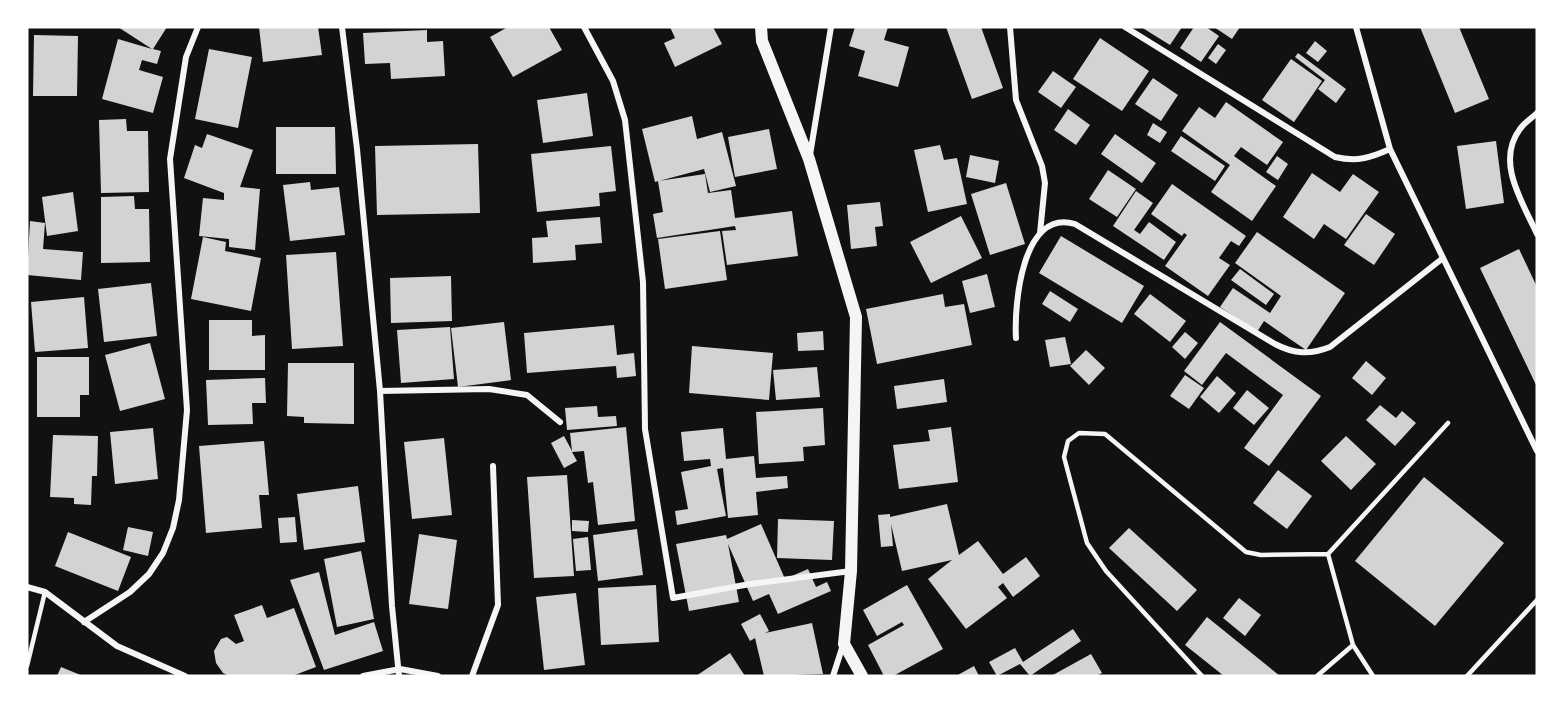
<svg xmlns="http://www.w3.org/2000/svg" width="1564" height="703" viewBox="0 0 1564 703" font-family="Manrope,sans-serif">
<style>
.building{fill:#d3d3d3}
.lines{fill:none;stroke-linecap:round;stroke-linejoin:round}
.service{stroke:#f5f5f5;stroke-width:4.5}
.minor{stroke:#f5f5f5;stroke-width:6}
.secondary{stroke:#f5f5f5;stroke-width:12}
</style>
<rect width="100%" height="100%" fill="#111"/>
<path class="building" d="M118,27h49l-14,22 8,2 -4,13 -15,-4 -3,10 24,7 -10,36 -51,-14 16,-60 34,10z
M259,27h59l4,28 -59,7z
M508,27h41l13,23 -49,27 -23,-40z
M670,27h43l9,17 -47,23 -11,-24 11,-5z
M855,27h33l-4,13 25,7 -11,40 -40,-11 7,-25 -16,-5z
M946,27h35l22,61 -31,11z
M1141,27h41l-12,18z
M1194,27h12l13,9 -18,26 -21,-14z
M1214,27h26l-8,12z
M1420,27h39l30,72 -34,14z
M427,30v12l16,-1 2,35 -54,3 -1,-16 -25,1 -2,-31z
M34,35l44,1 -1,60h-44z
M1100,38l49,33 -27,40 -49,-32z
M1315,41l12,10 -9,11 -12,-9z
M1218,44l8,6 -10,14 -8,-6z
M209,49l43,8 -14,71 -43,-9z
M1298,53l48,36 -10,14 -18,-14 7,-9 -30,-23z
M1291,59l31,22 -28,41 -32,-22z
M1053,71l23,16 -15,21 -23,-16z
M1153,78l25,17 -17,26 -26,-17z
M587,93l6,43 -50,7 -6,-43z
M1226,102l57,40 -16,23 -26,-18 -7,9 42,30 -24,35 -41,-29 19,-27 -48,-34 17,-24 16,11z
M1068,109l22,16 -14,20 -22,-15z
M692,116l5,23 25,-7 14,54 -26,6 -6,-23 -49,13 -13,-53z
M126,119l1,12h21l1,61 -48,1 -2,-73z
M1153,123l14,9 -7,11 -13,-8z
M276,127h59l1,47h-60z
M769,129l8,40 -42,8 -7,-40z
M207,134l46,16 -13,37 20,2 -5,61 -26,-3v-8l-30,-3 4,-38 21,2v-7l-40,-15 11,-33 7,3z
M1115,134l41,29 -14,20 -41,-29z
M1181,136l44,30 -10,15 -44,-30z
M1496,141l8,62 -38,6 -9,-63z
M478,144l2,69 -103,2 -2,-69z
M940,145l4,15 13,-2 10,46 -39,8 -14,-62z
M611,146l5,45 -17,2 1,13 -63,6 -6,-58z
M970,155l29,6 -4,22 -29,-6z
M1277,156l11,8 -10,16 -12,-8z
M1108,170l28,19 -19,28 -28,-18z
M1312,173l28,19 13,-18 26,18 -33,47 -22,-15 -10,15 -31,-22z
M705,174l3,19 23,-3 4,28 57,-7 6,45 -71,9 -5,-34 14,-1 -1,-4 -78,12 -4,-24 10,-2 -5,-31z
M310,182l1,8 28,-3 6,48 -55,6 -7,-56z
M1006,183l19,61 -35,11 -19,-61z
M1172,184l74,52 -7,10 -8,-5 -12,17 11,7 -22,31 -43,-30 22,-31 -3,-2 -2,3 -31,-22z
M1136,191l17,12 -19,27 6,4 9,-12 27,20 -12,18 -51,-34z
M73,192l5,39 -31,5 -5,-39z
M134,196l1,13h14l1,53 -49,1v-66z
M880,202l3,24 -8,1 2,19 -26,3 -4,-44z
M1366,214l29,20 -21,31 -30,-20z
M961,216l21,42 -51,25 -21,-41z
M600,217l2,26 -27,2 1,15 -43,3 -1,-25 16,-1 -2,-16z
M30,221l15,2 -2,26 40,3 -2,28 -54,-5z
M720,231l7,49 -62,9 -7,-50z
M1257,232l88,61 -39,57 -42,-29 -7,11 -37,-25 13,-19 37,25 11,-17 -46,-33z
M1061,236l83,50 -22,37 -83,-50z
M203,237l23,5 -1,9 36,7 -10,53 -60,-12z
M1519,249l18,38v100l-57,-119z
M336,252l7,94 -51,3 -6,-94z
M1240,269l34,25 -8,11 -35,-25z
M987,274l8,33 -25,6 -8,-32z
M451,276l1,45 -61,2 -1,-45z
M151,283l6,53 -53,6 -6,-53z
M1050,291l28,18 -8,13 -28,-18z
M943,294l2,13 19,-3 8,41 -95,19 -11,-55z
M1150,294l36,27 -16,21 -36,-28z
M84,297l4,51 -53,4 -4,-50z
M209,320h43v16l13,-1v35h-56z
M504,322l7,58 -53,7 -7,-59z
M1220,322l101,74 -52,70 -25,-18 39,-53 -57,-42 -24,32 -18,-14z
M614,325l3,30 17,-2 2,23 -19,2 -1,-12 -89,7 -3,-40z
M450,327l4,52 -53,4 -4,-53z
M823,331l1,19 -26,1 -1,-18z
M1185,332l13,11 -13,16 -13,-12z
M1065,337l6,27 -21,3 -5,-27z
M150,343l15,56 -45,12 -15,-56z
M692,346l81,7 -4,47 -80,-7z
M1086,350l19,18 -16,17 -19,-19z
M37,357h52v38h-9v22h-43z
M1366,361l20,17 -14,17 -20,-17z
M288,363h66v61l-50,-1v-6l-17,-1z
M817,367l3,30 -44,3 -3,-30z
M1185,375l19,13 -15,21 -19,-13z
M1217,376l19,17 -17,20 -19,-16z
M265,378l1,25h-14l1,21 -45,1 -2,-45z
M944,379l3,23 -50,7 -3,-23z
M1247,390l22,18 -15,17 -21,-17z
M1380,405l16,13 6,-7 14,12 -21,23 -29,-26z
M597,406l1,11 18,-1 1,10 -50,4 -2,-22z
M823,408l2,37 -22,2 1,14 -45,3 -3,-52z
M626,427l9,94 -37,4 -5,-43 -5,1 -4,-32 -12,1 5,9 -13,7 -13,-25 13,-7 8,15 -2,-18z
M951,427l7,55 -59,7 -6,-44 37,-4 -2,-11z
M153,428l5,51 -43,5 -5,-52z
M723,428l3,31 28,-3 2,22 31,-2 1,12 -32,4 2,23 -30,3 -5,-50 -6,1 9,47 -49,9 -2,-14 13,-2 -7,-37 30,-6 -1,-7 -26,2 -3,-29z
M53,435l45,1 -1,40h-5l-1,29 -17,-1v-6l-24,-1z
M1346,436l30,28 -25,26 -30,-29z
M444,438l8,77 -40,4 -8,-77z
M264,441l5,54h-10l3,33 -56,5 -7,-87z
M1278,470l34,26 -25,33 -34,-26z
M567,475l7,101 -40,2 -7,-101z
M1424,477l80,66 -69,83 -80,-65z
M358,486l7,56 -61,8 -7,-56z
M947,504l12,51 19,-14 25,33 23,-17 14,19 -27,21 -10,-14 -5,4 9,11 -41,31 -38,-50 24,-19 -50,11 -11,-47 2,22 -12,1 -3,-32 12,-1v3z
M295,517l2,25 -17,1 -2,-25z
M778,519l56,2 -2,39 -55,-2z
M572,520l17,1 -1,11 -16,-1z
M761,524l24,55 23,-10 8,18 11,-5 4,9 -53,23 -9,-20 -16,7 -25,-57 11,58 -50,9 -13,-67 50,-9 1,4z
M128,527l25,5 -5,24 -25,-6z
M1129,528l68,62 -20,21 -68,-63z
M637,529l6,46 -45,6 -5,-46z
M68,532l63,25 -13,34 -63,-25z
M419,534l38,6 -9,69 -39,-5z
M588,537l3,33 -15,1 -3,-32z
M361,551l13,68 -37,8 -13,-68z
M319,572l16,63 39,-13 9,29 -59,19 -34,-90z
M656,585l3,57 -58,3 -3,-57z
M907,585l36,64 -50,27h-9l-16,-31 36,-20 -2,-3 -25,14 -14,-26z
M576,593l9,72 -41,5 -8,-73z
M1239,598l22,17 -16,21 -22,-18z
M262,605l5,13 27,-10 22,59 -24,9h-63l-6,-3 -7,-10 -2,-12 7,-12 6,-2 9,7 8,-3 -10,-26z
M760,614l9,17 -4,2 47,-10 11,51 -59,2 -9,-38 -5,3 -9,-17z
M1207,617l73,59h-56l-39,-31z
M1073,629l8,12 -51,35 -10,-12 -23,12 -8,-14 26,-14 8,14z
M730,653l15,23h-49z
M1091,654l11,19 -6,3h-45z
M974,666l5,10h-23z
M61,667l22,9h-26z"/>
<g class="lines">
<path class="service" d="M1328,554l25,91 20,31
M27,666l18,-74
M1202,676l-96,-105 -19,-28 -23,-86 4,-16 11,-8 26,1 141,118 15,3 67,-1 120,-131
M1317,676l36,-31
M1467,676l70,-76"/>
<path class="minor" d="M342,27l15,122 23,242 12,215 7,70
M584,27l29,54 12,39 18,162 2,147 28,169 77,-14 101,-13
M1010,27l6,73 26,66 3,17 -5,50
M1125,27l210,130c22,5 35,1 55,-8
M1356,27l34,122 147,302
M1537,113c-5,5 -13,10 -17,16 -25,33 3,74 17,105
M810,155l21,-128
M1016,338c-2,-33 6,-130 59,-114l200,120c19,10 35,11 55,3l113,-89
M380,391l109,-2 38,6 33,27
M27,587l18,5 72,54 68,30
M84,622l46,-30 19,-18 14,-21 10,-25 6,-28 8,-90 -17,-251 16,-102 12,-30
M363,676l37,-7 38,7
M472,676l26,-71 -5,-139
M833,676l10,-31"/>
<path class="secondary" d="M761,27l1,14 47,118 47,158 -5,254 -7,73 18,32"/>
</g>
<rect width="1564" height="703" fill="none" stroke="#ffffff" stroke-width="57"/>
</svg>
